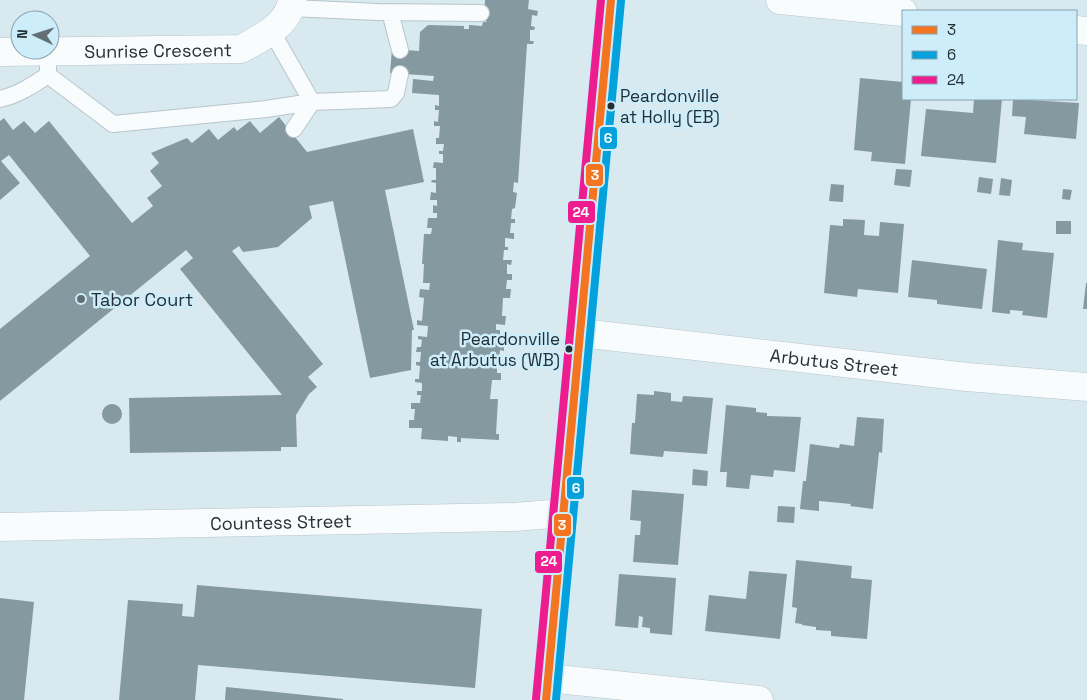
<svg xmlns="http://www.w3.org/2000/svg" width="1087" height="700" viewBox="0 0 1087 700" font-family="'Space Grotesk',sans-serif">
<style>
.building{fill:#8599a0}
.lines{fill:none;stroke-linecap:round;stroke-linejoin:round}
.lane-casing{stroke:#b8c5cb;stroke-width:18}
.street-casing{stroke:#b8c5cb;stroke-width:29}
.secondary-casing{stroke:#b8c5cb;stroke-width:29}
.lane{stroke:#f9fcfd;stroke-width:16}
.street{stroke:#f9fcfd;stroke-width:28}
.secondary{stroke:#f9fcfd;stroke-width:28}
.bus-1-casing{stroke:#cdedfa;stroke-width:11}
.bus-2-casing{stroke:#cdedfa;stroke-width:11}
.bus-3-casing{stroke:#cdedfa;stroke-width:11}
.bus-1{stroke:#f37421;stroke-width:8}
.bus-2{stroke:#04a1dc;stroke-width:8}
.bus-3{stroke:#ed1d8f;stroke-width:8}
.bus-dot{fill:#232f34;stroke:#cdedfa;stroke-width:2}
.poi-dot{fill:#627076;stroke:#cdedfa;stroke-width:2}
.labels{text-anchor:middle;dominant-baseline:central;stroke-width:5;stroke-linejoin:round;paint-order:stroke}
.bus-label{font-size:17px;fill:#232f34;stroke:#cdedfa;text-anchor:start}
.street-label{font-size:18px;fill:#232f34;stroke:#cdedfa}
.poi-label{font-size:18px;fill:#232f34;stroke:#cdedfa;text-anchor:start}
.line-badge{stroke:#cdedfa;stroke-width:2}
.badge-label{font-size:14px;text-anchor:middle;font-weight:bold;fill:#fff}
</style>
<rect width="100%" height="100%" fill="#d8e9f0"/>
<path class="building" d="M485,0h44l-1,9 10,2 -1,5 -5,-1 -1,11 4,1 -1,3h-4v11h4l-1,3h-6l-9,139 -4,-1 -1,10 4,1 -2,15 -3,1 -1,10h4v4h-4l-1,10h4v6l-9,-1v9h3v3h-4l-1,10h9l-1,5 -4,-1v10h5v6h-5l-1,9h5l-1,9h-7l-1,18h4l-1,9 -9,-1v6h4v6h-5v5l9,1v9l-4,-1 -1,8h4l-1,6h-5v9h4v7h-9l-2,19h8l-2,35h3v6l-38,-2v4h-4v-5l-9,-1v5l-27,-2 1,-11h-13v-8h5l1,-11h-4v-6h9l1,-8h-4v-4h5v-8l-7,-1v-3h4l1,-13 -4,-1v-3h4l1,-10h-5l1,-5h4l1,-7 -4,-1v-3l9,1 1,-11 -11,-1v-5l5,1 2,-23 -5,-1 1,-8 9,1 1,-7h-7l1,-19h-2l2,-30h7l1,-6h-5l1,-10h9v-5h-4v-8l4,1v-6h-7l1,-8 5,1v-10l-5,-1 1,-2h4v-12h-3l1,-6 9,1v-9h-4v-3h4l1,-7h-8v-6h3l1,-12h-6v-5l4,1 1,-12h-4v-5l4,1v-11l-27,-2 1,-14 20,2 1,-5 -44,-3 2,-24 27,2 1,-19 8,-7 36,1v3h5v-4l13,1 1,-4h3l1,-7 -3,-1z
M860,78l43,4v17h8l-6,65 -34,-3 1,-9 -18,-2z
M974,99h28l-6,64 -75,-7 5,-47 47,4z
M1013,99l66,4 -3,36 -52,-5 2,-17 -14,-1z
M279,117l28,35 106,-23 11,53 -39,8 29,140h-2l-1,40 -41,8 -37,-177 -24,5 3,12 -34,29 -35,5 -4,-6 -7,5 91,113 -15,13 9,10 -8,7 -13,21 1,32h-16v4l-151,2 -1,-55 153,-3 -102,-126 13,-11 -7,-8 -186,151v-72l90,-73 -81,-101 -8,6 19,22 -20,17v-79l4,-3 9,12 11,-9 11,12 14,-12 83,102 21,-17 -6,-8 15,-12 -12,-15 9,-8 -8,-10 36,-15 5,5 17,-14 9,11 16,-13 3,4 13,-10 10,12z
M896,169l16,1 -2,17 -16,-2z
M979,177l14,2 -2,15 -14,-2z
M1001,178l11,2 -2,16 -11,-1z
M831,184l13,1 -1,17 -14,-1z
M1063,189l9,1 -2,10 -8,-1z
M843,219l22,1 -1,15 15,1 1,-14 24,2 -6,69 -40,-4 -1,8 -33,-4 6,-68 13,1z
M1056,221h15v13h-15z
M998,240l25,3 -1,7 32,3 -7,65 -25,-3 1,-4 -13,-1v4l-18,-2z
M912,260l75,9 -5,40 -45,-5v-4l-29,-3z
M1086,283h1v26h-4z
M654,391l17,2v8l11,1 1,-6 30,2 -6,56 -43,-3 -1,6 -33,-3 2,-31h3l2,-29 17,1z
M102 414a10 10 0 1 1 20 0a10 10 0 1 1-20 0Z
M726,405l30,3v4l11,1v3l34,1 -6,55 -21,-2 -1,7 -22,-2 -2,14 -23,-2 1,-15h-7z
M857,417l27,2 -2,34 -3,-1 -6,57 -23,-3 1,-2 -32,-3v10l-19,-2 3,-28h3l4,-37 29,4 1,-4 14,2z
M693,469l15,2 -1,15 -15,-1z
M632,490l52,4 -6,71 -45,-3 2,-27h5l1,-14 -11,-1z
M778,506l17,1 -1,16 -17,-1z
M796,560l56,6 -1,12 21,2 -5,59 -36,-3v-5l-15,-1v-3l-14,-2v-1l-7,-1 2,-15 -5,-1z
M749,571l38,3 -7,65 -75,-8 4,-36 37,4z
M619,574l57,4 -4,57 -22,-2v-5l-8,-1 1,-10 -4,-1 -1,12 -23,-2z
M197,585l285,24 -7,79 -277,-23 -3,35h-76l9,-100 55,4 -1,12 12,1z
M0,598l34,4 -10,98h-24z
M226,687l117,12v1h-118z"/>
<g class="lines">
<defs>
<path id="lane" d="M291,8l87,4 103,1
M390,12l10,38
M272,32l40,70 -18,27
M48,51v24l65,49 153,-15 46,-7 79,-3 5,-6 4,-19
M0,99c18,-4 33,-14 48,-24"/>
<g id="street">
<path d="M780,0l123,12"/>
<path d="M1076,30l11,1"/>
<path id="s1" d="M0,52l241,-3c20,-11 48,-24 51,-49"/>
<path id="s2" d="M581,333l386,44 120,10"/>
<path id="s3" d="M0,527l515,-10 48,-4"/>
<path d="M548,678l211,22"/>
</g>
<path id="secondary" d="M546,700l65,-700"/>
</defs>
<use href="#lane" class="lane-casing"/>
<use href="#street" class="street-casing"/>
<use href="#secondary" class="secondary-casing"/>
<use href="#lane" class="lane"/>
<use href="#street" class="street"/>
<use href="#secondary" class="secondary"/>
<defs>
<path id="bus-1" d="M546,700l65,-700"/>
<path id="bus-2" d="M556,700l65,-699"/>
<path id="bus-3" d="M536,699l65,-699"/>
</defs>
<use href="#bus-1" class="bus-1-casing"/>
<use href="#bus-2" class="bus-2-casing"/>
<use href="#bus-3" class="bus-3-casing"/>
<use href="#bus-1" class="bus-1"/>
<use href="#bus-2" class="bus-2"/>
<use href="#bus-3" class="bus-3"/>
</g>
<g class="bus-dot">
<circle cx="611" cy="106" r="4.5"/>
<circle cx="569" cy="349" r="4.5"/>
</g>
<circle class="poi-dot" cx="81" cy="299" r="5"/>
<g class="labels">
<g class="bus-label">
<text x="620" y="96">Peardonville<tspan x="620" dy="21">at Holly (EB)</tspan></text>
<text x="560" y="339" text-anchor="end">Peardonville<tspan x="560" dy="21">at Arbutus (WB)</tspan></text>
</g>
<g class="street-label">
<text stroke="none"><textPath href="#s1" startOffset="158">Sunrise Crescent</textPath></text>
<text stroke="none"><textPath href="#s2" startOffset="255">Arbutus Street</textPath></text>
<text stroke="none"><textPath href="#s3" startOffset="281">Countess Street</textPath></text>
</g>
<g class="poi-label">
<text x="91" y="299">Tabor Court</text>
</g>
</g>
<g class="line-badge">
<rect x="599" y="126" width="19" height="24" rx="5" fill="#04a1dc"/>
<rect x="585" y="163" width="19" height="24" rx="5" fill="#f37421"/>
<rect x="567" y="200" width="29" height="24" rx="5" fill="#ed1d8f"/>
<rect x="566" y="476" width="19" height="24" rx="5" fill="#04a1dc"/>
<rect x="553" y="513" width="19" height="24" rx="5" fill="#f37421"/>
<rect x="534" y="550" width="29" height="24" rx="5" fill="#ed1d8f"/>
</g>
<g class="badge-label">
<text x="608" y="143">6</text>
<text x="595" y="180">3</text>
<text x="581" y="217">24</text>
<text x="576" y="493">6</text>
<text x="562" y="530">3</text>
<text x="549" y="566">24</text>
</g>
<rect x="902" y="10" width="175" height="90" fill="#cdedfa" stroke="#89a1ab"/>
<rect x="912" y="26" width="25" height="8" fill="#f37421" stroke="#89a1ab"/>
<text x="947" y="35" font-size="15" fill="#232f34">3</text>
<rect x="912" y="51" width="25" height="8" fill="#04a1dc" stroke="#89a1ab"/>
<text x="947" y="60" font-size="15" fill="#232f34">6</text>
<rect x="912" y="76" width="25" height="8" fill="#ed1d8f" stroke="#89a1ab"/>
<text x="947" y="85" font-size="15" fill="#232f34">24</text>
<g transform="translate(35 35) rotate(274)"><circle r="24" fill="#cdedfa" stroke="#89a1ab"/>
<path d="M0-4L9 19L0 12L-9 19Z" fill="#627076"/>
<text y="-8" font-size="14" font-weight="bold" text-anchor="middle" fill="#232f34">N</text>
</g>
</svg>
